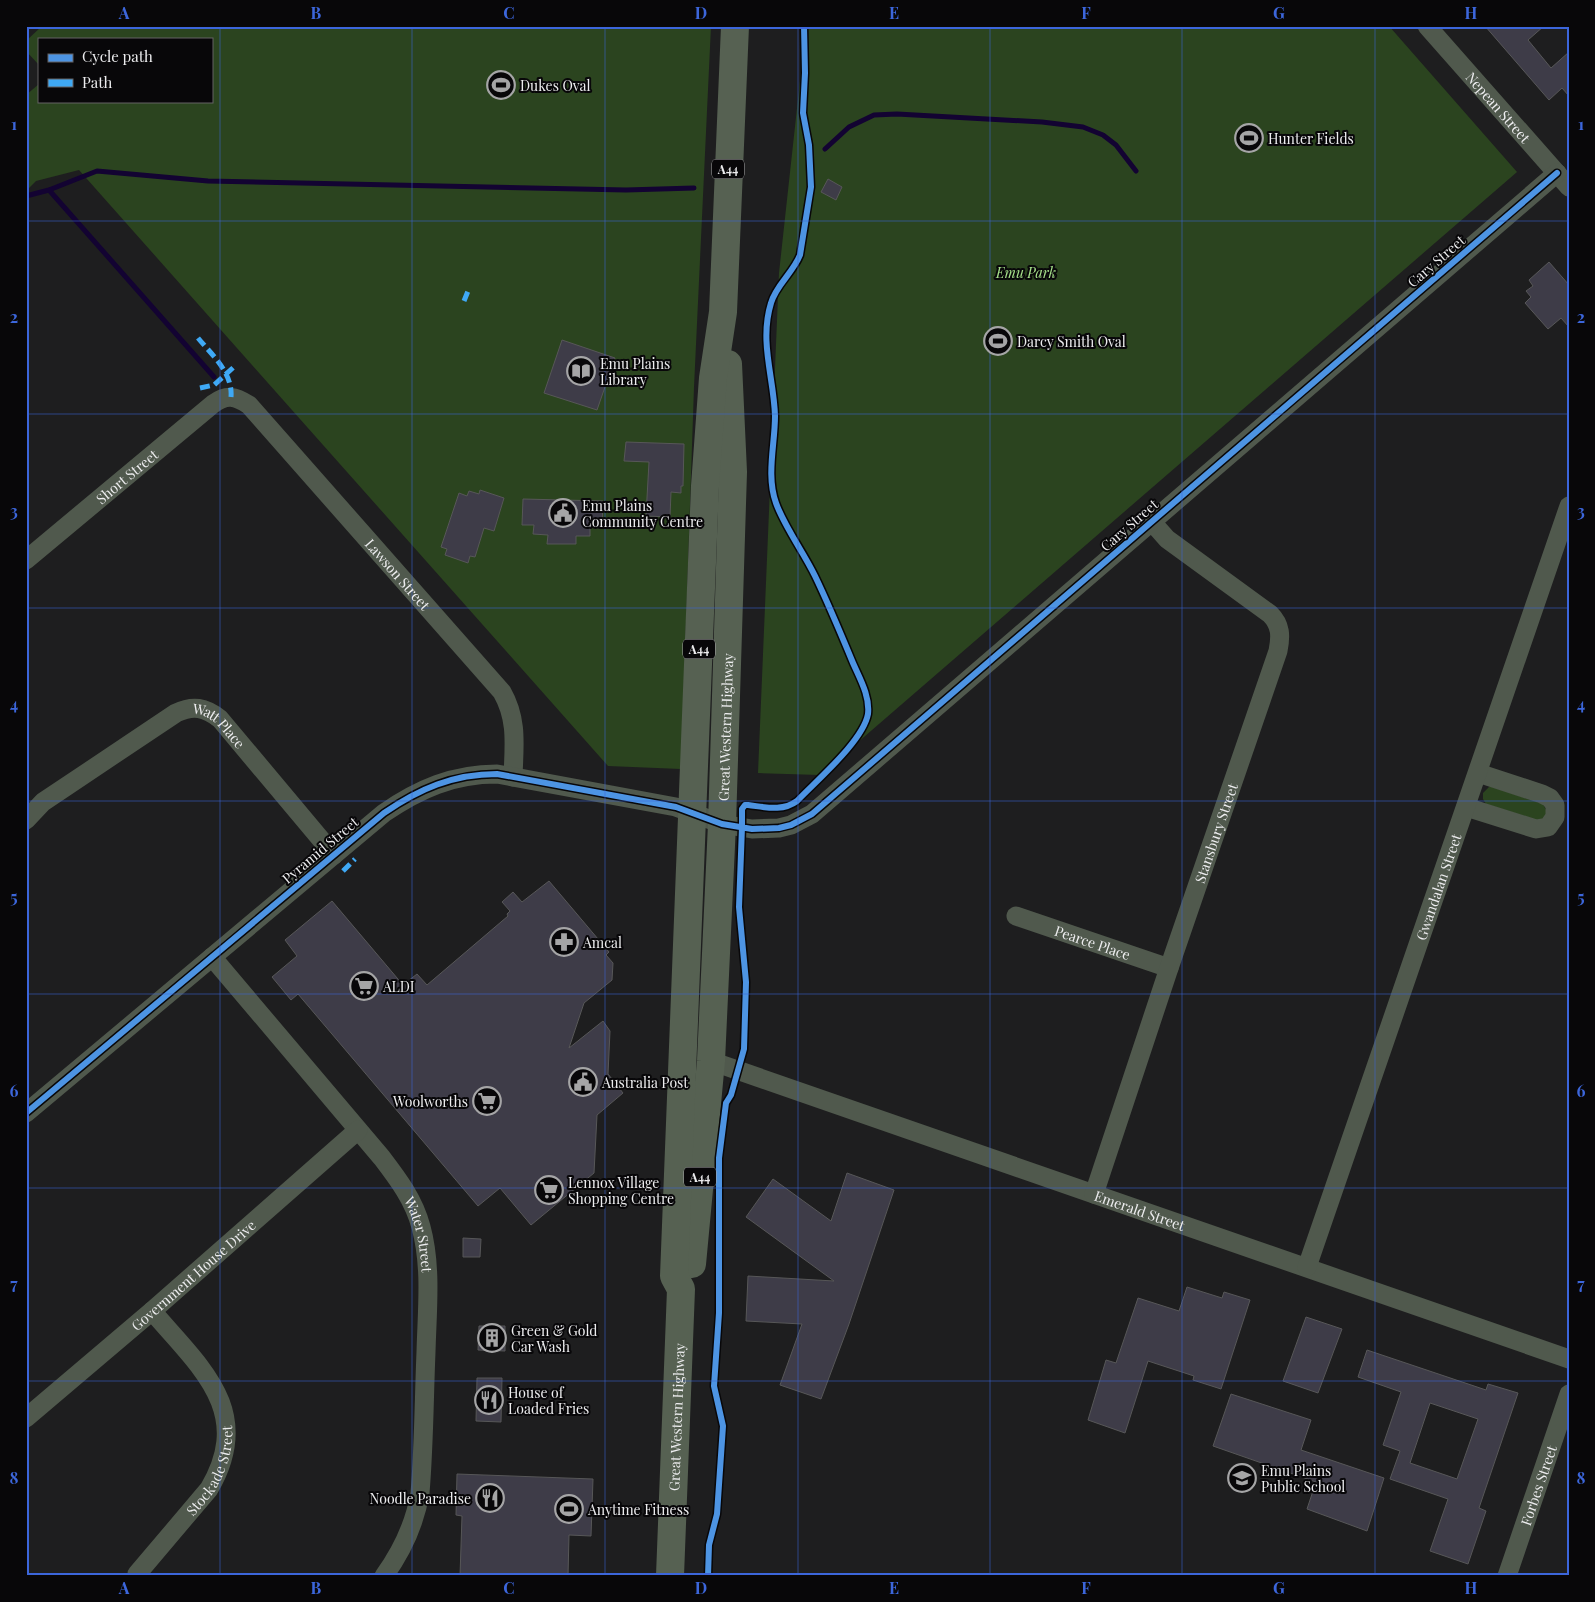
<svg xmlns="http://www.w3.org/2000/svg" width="1595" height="1602" viewBox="0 0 1595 1602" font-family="'Playfair Display',serif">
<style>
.green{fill:#2b441f}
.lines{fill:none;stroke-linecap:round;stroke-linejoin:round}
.stream{stroke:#130332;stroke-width:5}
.building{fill:#3e3c48;stroke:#575758;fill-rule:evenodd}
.street{stroke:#50594d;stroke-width:19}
.highway{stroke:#566152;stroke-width:28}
.quiet{stroke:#3fa9f5;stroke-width:5;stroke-dasharray:10 5;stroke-linecap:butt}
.cycleway-casing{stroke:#080709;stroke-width:9}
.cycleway{stroke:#4d94e3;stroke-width:6}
.grid{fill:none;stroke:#3c66db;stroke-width:1;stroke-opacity:0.55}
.labels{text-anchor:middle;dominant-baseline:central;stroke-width:4;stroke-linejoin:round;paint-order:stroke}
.shield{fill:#080709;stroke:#a8a8aa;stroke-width:1}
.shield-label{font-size:12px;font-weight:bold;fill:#ededef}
.poi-label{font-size:14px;fill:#ededef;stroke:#080709;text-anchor:start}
.street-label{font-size:14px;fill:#ededef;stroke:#080709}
.park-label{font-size:14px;font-style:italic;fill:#a7e28b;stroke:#080709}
.neatline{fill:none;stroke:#3c66db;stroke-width:2}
.grid-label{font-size:16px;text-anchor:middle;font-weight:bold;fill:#3c66db}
</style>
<rect width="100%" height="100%" fill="#1e1e1f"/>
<path class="green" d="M42,26h669l-17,361 -13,382 -73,-3 -529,-596 -43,11 -7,7h-3v-93l13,-11v17h172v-62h-172v26l-13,-14v-10z
M806,26h583l128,146 -697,603 -62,-2 21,-500z
M1489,787h3l51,17 4,8 -2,5 -5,4 -54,-17 -3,-5v-6z"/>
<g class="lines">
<path class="stream" d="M825,149l24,-22 25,-12 23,-1 145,8 41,5 20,8 13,10 20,26
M49,190l165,187
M26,196l23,-6 48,-19 111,10 418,9 68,-2"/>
</g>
<path class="building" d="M1485,26h59l-16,14 23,28 18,-16v44l-7,-8 -13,12z
M828,179l14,8 -6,13 -15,-8z
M1549,262l20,23v42l-8,-9 -13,11 -23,-26 6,-6 -5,-6 7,-5 -4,-6z
M562,340l53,18 -18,52 -53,-17z
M626,442l58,2 -1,42h-2v7l-10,-1 -1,25 -24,-1 3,-54 -25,-1z
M480,490l24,8 -10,33 -10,-3 -9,29 -5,-1 -2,7 -23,-8 2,-6 -6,-2 18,-54 8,3 2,-5 10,3z
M523,499l80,2 -1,26 -12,-1v10h-14v8h-29l1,-9 -15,-1 1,-9h-12z
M549,881l60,71 -3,3 7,8 -1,17 -28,23 -15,45 34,-27 7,10 -2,43 15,19 -26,22 -3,58 -63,52 -31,-37 -22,18 -180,-212 -7,6 -19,-23 25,-21 -12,-16 47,-39 71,84 14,-11 10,11 81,-69 -1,-2 3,-3 -8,-9 11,-10 9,10z
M847,1173l47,17 -45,134 -28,75 -41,-14 22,-61 -56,-3 2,-45 86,5 -88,-64 27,-38 58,42z
M463,1238l18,1 -1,18h-17z
M1187,1287l35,11 2,-6 26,8 -29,89 -28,-9 1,-4 -46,-15 -23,72 -37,-13 18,-60 10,3 22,-65 41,13z
M1306,1317l36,12 -24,64 -35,-12z
M479,1326h26v25l-27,-1z
M1367,1350l119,40 2,-6 30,9 -39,115 7,3 -18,53 -38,-13 18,-52 -58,-20 10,-28 -17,-6 18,-53 -43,-15zM1430,1403l48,16 -21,60 -47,-16z
M477,1378h25l-1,44 -25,-1z
M1231,1394l80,26 -10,30 83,28 -17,53 -60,-22 9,-27 -103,-36z
M457,1474l136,5 -2,57 -22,-1 -1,41h-108l2,-60 -6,-1z"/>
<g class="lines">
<g class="street">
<path id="s1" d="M1427,26l142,161"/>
<path id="s2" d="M26,560l187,-156c14,-10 22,-8 36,1l253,287c16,28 12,54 11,85"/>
<path d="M1466,807l70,22 12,-2 7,-10v-12l-5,-7 -8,-4 -64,-21"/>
<path id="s3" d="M26,820l17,-18 133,-89c17,-8 29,-6 44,6l114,136"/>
<path id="s4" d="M1016,916l153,52"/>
<path id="s5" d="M212,957l170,201c16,21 32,42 39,69 11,40 6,84 5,125 -2,47 -2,94 -6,141 -5,30 -18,58 -36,83"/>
<path id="s6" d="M711,1061l858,298"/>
<path d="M26,1113l358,-300c35,-24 69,-39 113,-39l179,33 46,17 30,5 27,-1 12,-3 21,-11 745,-641"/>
<path id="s7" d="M1094,1194l75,-226 109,-317c3,-15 3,-26 -8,-37l-103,-75 -15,-17"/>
<path id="s8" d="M1307,1267l262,-761"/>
<path id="s9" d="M26,1418l126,-107 206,-181"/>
<path id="s10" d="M137,1574l72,-85c46,-78 -9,-122 -57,-178"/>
<path id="s11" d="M1507,1576l62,-182"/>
</g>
<g class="highway">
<path id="s12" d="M692,1264l19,-203 11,-237 11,-352 -5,-108"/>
<path id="s13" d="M670,1576l11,-287 -7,-13 31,-790 8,-108 10,-66 12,-286"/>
</g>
<path class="quiet" d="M464,301l4,-10
M198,338c14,17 35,35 33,59
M200,388l14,-3 21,-19
M343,871l12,-12"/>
<defs>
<path id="cycleway" d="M26,1113l358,-300c35,-24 69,-39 113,-39l179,33 46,17 30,5 27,-1 12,-3 21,-11 745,-641
M708,1576l1,-31 8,-31 6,-88 -9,-40 5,-73v-155l6,-47 1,-8 5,-8 13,-46 2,-67 -7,-75 3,-80v-18l3,-4h3c17,2 34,7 49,-4 20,-21 66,-60 71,-87 2,-18 -8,-35 -15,-51 -12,-29 -24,-58 -38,-87 -11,-23 -31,-50 -39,-73 -10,-28 -1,-58 -1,-87 -1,-38 -16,-74 -4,-113 5,-18 22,-30 29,-48l11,-68 -2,-42 -6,-32 2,-40 -1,-47"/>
</defs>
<use href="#cycleway" class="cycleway-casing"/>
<use href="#cycleway" class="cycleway"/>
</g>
<path class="grid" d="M220,26v1550M412,26v1550M605,26v1550M798,26v1550M990,26v1550M1182,26v1550M1375,26v1550M26,221h1543M26,414h1543M26,608h1543M26,801h1543M26,994h1543M26,1188h1543M26,1381h1543"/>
<defs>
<symbol id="stadium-ring" viewBox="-11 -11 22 22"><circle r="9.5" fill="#080709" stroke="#a5a5a6" stroke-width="1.5"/><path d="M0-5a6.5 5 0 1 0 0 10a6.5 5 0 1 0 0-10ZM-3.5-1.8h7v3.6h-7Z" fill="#a5a5a6"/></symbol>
<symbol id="library-ring" viewBox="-11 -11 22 22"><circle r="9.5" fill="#080709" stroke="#a5a5a6" stroke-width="1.5"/><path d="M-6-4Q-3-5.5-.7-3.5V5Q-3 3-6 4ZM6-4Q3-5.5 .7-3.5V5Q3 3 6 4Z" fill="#a5a5a6"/></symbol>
<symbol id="civic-ring" viewBox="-11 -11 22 22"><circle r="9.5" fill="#080709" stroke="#a5a5a6" stroke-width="1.5"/><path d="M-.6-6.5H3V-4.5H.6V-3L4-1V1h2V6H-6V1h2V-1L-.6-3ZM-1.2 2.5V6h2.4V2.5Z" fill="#a5a5a6"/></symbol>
<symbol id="pharmacy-ring" viewBox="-11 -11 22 22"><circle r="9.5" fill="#080709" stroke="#a5a5a6" stroke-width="1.5"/><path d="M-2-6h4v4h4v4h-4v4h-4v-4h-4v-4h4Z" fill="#a5a5a6"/></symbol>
<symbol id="supermarket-ring" viewBox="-11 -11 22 22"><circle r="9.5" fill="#080709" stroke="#a5a5a6" stroke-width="1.5"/><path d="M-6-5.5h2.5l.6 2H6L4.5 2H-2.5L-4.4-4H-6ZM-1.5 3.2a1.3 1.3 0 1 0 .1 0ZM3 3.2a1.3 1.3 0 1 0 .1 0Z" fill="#a5a5a6"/></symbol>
<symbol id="building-ring" viewBox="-11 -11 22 22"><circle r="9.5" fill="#080709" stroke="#a5a5a6" stroke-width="1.5"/><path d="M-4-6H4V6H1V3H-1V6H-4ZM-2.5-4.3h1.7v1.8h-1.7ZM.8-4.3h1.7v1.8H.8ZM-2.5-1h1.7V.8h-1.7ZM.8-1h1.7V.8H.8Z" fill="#a5a5a6"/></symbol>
<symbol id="restaurant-ring" viewBox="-11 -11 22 22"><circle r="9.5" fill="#080709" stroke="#a5a5a6" stroke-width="1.5"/><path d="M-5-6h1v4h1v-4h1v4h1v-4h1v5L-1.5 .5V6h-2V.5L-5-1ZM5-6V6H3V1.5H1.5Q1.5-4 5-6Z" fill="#a5a5a6"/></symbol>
<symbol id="school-ring" viewBox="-11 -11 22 22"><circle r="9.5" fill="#080709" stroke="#a5a5a6" stroke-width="1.5"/><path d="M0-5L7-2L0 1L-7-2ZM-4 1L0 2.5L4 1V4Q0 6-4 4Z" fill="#a5a5a6"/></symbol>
</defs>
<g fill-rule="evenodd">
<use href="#stadium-ring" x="485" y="69" width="32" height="32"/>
<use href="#stadium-ring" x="1233" y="122" width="32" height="32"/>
<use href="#stadium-ring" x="982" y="325" width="32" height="32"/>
<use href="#library-ring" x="565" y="355" width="32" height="32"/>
<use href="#civic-ring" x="547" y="497" width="32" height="32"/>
<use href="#pharmacy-ring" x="548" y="926" width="32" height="32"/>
<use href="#supermarket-ring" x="348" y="970" width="32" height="32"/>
<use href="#civic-ring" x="567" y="1066" width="32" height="32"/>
<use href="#supermarket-ring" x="471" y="1085" width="32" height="32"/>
<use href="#supermarket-ring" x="533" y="1174" width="32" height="32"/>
<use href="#building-ring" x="476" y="1322" width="32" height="32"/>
<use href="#restaurant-ring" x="473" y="1384" width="32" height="32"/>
<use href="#school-ring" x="1226" y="1462" width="32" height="32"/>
<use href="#restaurant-ring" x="474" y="1482" width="32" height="32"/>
<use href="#stadium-ring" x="553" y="1493" width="32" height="32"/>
</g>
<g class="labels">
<g class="shield">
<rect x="712" y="159.5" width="32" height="19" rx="4"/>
<rect x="683" y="639.5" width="32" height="19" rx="4"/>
<rect x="684" y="1167.5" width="32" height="19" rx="4"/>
</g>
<g class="shield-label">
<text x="728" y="169">A44</text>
<text x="699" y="649">A44</text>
<text x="700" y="1177">A44</text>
</g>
<g class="poi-label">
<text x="520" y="85">Dukes Oval</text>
<text x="1268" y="138">Hunter Fields</text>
<text x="1017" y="341">Darcy Smith Oval</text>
<text x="600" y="363">Emu Plains<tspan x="600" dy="16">Library</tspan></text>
<text x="582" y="505">Emu Plains<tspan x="582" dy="16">Community Centre</tspan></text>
<text x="583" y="942">Amcal</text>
<text x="383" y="986">ALDI</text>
<text x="602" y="1082">Australia Post</text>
<text x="468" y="1101" text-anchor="end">Woolworths</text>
<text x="568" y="1182">Lennox Village<tspan x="568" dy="16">Shopping Centre</tspan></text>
<text x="511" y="1330">Green &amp; Gold<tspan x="511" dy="16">Car Wash</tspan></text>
<text x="508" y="1392">House of<tspan x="508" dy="16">Loaded Fries</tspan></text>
<text x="1261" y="1470">Emu Plains<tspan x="1261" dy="16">Public School</tspan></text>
<text x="471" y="1498" text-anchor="end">Noodle Paradise</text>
<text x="588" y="1509">Anytime Fitness</text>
</g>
<g class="street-label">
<text stroke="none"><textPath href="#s1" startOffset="108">Nepean Street</textPath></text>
<text transform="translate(1436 261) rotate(-41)">Cary Street</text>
<text stroke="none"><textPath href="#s2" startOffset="131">Short Street</textPath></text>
<text transform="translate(1129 525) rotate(-41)">Cary Street</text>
<text stroke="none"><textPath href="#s2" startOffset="508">Lawson Street</textPath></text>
<text stroke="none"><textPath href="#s12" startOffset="538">Great Western Highway</textPath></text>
<text stroke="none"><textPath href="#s3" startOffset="235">Watt Place</textPath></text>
<text stroke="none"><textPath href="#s7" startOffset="381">Stansbury Street</textPath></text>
<text transform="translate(320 850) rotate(-40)">Pyramid Street</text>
<text stroke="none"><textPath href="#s8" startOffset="402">Gwandalan Street</textPath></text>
<text stroke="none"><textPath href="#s4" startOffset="81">Pearce Place</textPath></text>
<text stroke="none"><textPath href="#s6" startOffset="454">Emerald Street</textPath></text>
<text stroke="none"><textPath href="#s5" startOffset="350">Water Street</textPath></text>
<text stroke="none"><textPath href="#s9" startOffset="220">Government House Drive</textPath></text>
<text stroke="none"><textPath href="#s13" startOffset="159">Great Western Highway</textPath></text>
<text stroke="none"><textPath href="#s10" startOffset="129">Stockade Street</textPath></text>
<text stroke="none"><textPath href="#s11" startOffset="96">Forbes Street</textPath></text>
</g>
<g class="park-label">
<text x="1026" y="272">Emu Park</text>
</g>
</g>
<rect width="1595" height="1602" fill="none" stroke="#080709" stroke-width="55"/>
<rect x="38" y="38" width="175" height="65" fill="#080709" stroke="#646365"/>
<rect x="48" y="54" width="25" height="8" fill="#4d94e3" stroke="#646365"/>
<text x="82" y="62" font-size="15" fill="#ededef">Cycle path</text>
<rect x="48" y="79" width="25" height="8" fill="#3fa9f5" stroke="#646365"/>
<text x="82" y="88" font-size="15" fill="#ededef">Path</text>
<rect x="28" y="28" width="1540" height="1546" class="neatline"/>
<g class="grid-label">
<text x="124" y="19">A</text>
<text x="316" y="19">B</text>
<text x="509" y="19">C</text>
<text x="701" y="19">D</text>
<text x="894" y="19">E</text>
<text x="1086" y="19">F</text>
<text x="1279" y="19">G</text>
<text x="1471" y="19">H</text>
<text x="14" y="130">1</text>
<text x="1581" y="130">1</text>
<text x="14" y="323">2</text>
<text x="1581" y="323">2</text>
<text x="14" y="517">3</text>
<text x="1581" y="517">3</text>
<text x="14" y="710">4</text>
<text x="1581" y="710">4</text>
<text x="14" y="903">5</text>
<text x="1581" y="903">5</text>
<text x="14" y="1097">6</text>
<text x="1581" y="1097">6</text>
<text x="14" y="1290">7</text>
<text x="1581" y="1290">7</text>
<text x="14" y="1484">8</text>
<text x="1581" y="1484">8</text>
<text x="124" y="1594">A</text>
<text x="316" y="1594">B</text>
<text x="509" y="1594">C</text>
<text x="701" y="1594">D</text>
<text x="894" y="1594">E</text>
<text x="1086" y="1594">F</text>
<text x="1279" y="1594">G</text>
<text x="1471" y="1594">H</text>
</g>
</svg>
